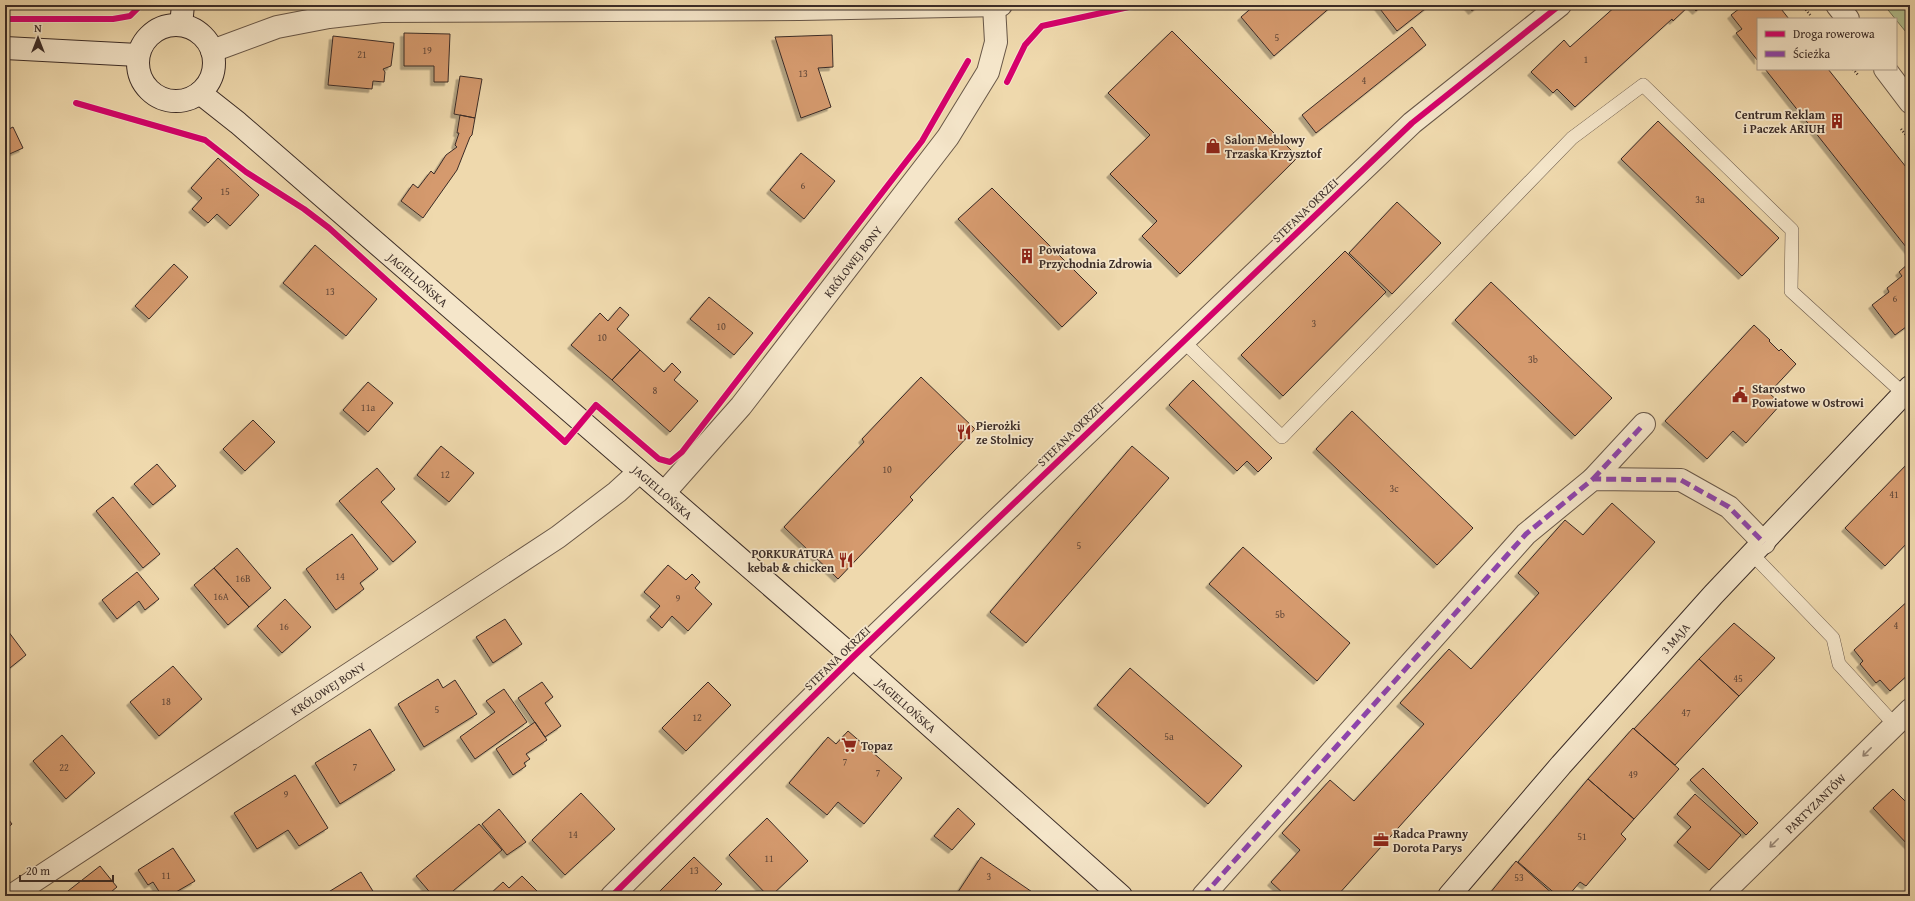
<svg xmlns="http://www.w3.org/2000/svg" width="1915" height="901" viewBox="0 0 1915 901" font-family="'Gentium Book Plus',serif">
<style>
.green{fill:#b3c08f;stroke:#77765b}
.building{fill:#d59a6e;stroke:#3b2c27;filter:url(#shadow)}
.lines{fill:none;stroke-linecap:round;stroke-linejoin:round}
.lane-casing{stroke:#685748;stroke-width:14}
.street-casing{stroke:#685748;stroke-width:24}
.secondary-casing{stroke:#3b2c27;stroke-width:24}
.path{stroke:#3b2c27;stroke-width:2.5;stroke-dasharray:1 2;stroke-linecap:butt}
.lane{stroke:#f5e6ca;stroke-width:13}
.street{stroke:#f5e6ca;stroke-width:22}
.secondary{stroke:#f5e6ca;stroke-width:22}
.quiet{stroke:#8e44ad;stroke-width:5;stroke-dasharray:10 5;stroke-linecap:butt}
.cycleway-casing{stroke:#f5e6ca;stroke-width:8}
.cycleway{stroke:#d6006c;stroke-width:6}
.oneway{stroke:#988978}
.labels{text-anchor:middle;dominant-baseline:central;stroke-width:3.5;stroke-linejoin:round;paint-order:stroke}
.number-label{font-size:10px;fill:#624839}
.poi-label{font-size:12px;font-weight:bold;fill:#3b2c27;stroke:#f5e6ca;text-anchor:start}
.street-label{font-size:12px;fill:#3b2c27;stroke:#f5e6ca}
</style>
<defs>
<filter id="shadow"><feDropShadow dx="-3.5" dy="3.5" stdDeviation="0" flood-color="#0004"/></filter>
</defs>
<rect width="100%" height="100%" fill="#efd9ad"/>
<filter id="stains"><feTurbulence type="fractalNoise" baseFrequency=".005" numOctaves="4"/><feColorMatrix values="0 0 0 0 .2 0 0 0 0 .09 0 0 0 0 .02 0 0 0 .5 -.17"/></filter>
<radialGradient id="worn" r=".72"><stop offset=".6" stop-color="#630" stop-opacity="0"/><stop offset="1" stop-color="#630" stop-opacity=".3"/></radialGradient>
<path class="green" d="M1884,5h26v32z"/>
<path class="building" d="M1255,5h78l-59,51 -33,-39z
M1377,5h53l-33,26z
M1467,5h13l-8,6z
M1617,5h86l-7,6 -6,-6 -17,16 -1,-2 -97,88 -18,-18 -4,4 -22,-21 33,-32 6,7z
M1744,5h34l11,14h-31v42l-22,-28 6,-4 -11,-14z
M1412,27l14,18 -110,88 -14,-18z
M1172,31l126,126 -118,117 -38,-38 15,-15 -47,-47 40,-39 -42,-42z
M404,33l46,1 -2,48h-14v-16h-30z
M832,35l1,32 -15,1 13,39 -30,11 -26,-81z
M333,36l61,7 -3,23 -8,3 2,3 -1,10 -11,-1 -1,8 -44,-4z
M1765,69h63l82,103v80z
M460,76l22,3 -7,39 -21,-4z
M460,115l15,3 -3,17 -2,2 -13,33 -34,48 -22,-17 12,-17 5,4 13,-17 3,3 12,-19 11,-8 -2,-2 4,-12h-2z
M1658,121l121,117 -37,38 -121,-117z
M13,127l10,21 -18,8v-25z
M801,153l34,28 -31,38 -34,-29z
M218,158l41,37 -29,31 -13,-12 -9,9 -16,-14 10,-11 -11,-10z
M992,188l105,105 -35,34 -104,-108z
M1397,202l44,41 -49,51 -43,-41z
M315,245l62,54 -31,37 -63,-53z
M1345,251l41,41 -103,104 -42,-41z
M1910,262v62l-15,11 -23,-30 17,-13 -2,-4 15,-12 -3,-4z
M174,264l14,13 -39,42 -14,-13z
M1491,282l121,116 -37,38 -120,-116z
M709,297l44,36 -19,22 -44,-36z
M620,307l9,8 -12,14 23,21 -28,30 -41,-35 29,-32 8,8z
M1754,325l16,15 -1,1 10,10 2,-2 15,15 -27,29 12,11 -35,39 -13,-12 -26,28 -42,-38z
M640,350l24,22 8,-9 9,9 -7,8 24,21 -28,31 -58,-52z
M921,377l54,52 -65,68 3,3 -75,79 -54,-52 80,-85 -2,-3z
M1193,380l79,78 -14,14 -11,-11 -10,10 -68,-66z
M368,382l25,21 -25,29 -25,-22z
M1352,411l121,117 -36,37 -121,-116z
M253,420l22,22 -30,29 -22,-22z
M441,446l33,27 -25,29 -32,-27z
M1132,446l37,32 -143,165 -36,-31z
M1910,461v79l-25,26 -40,-38z
M157,464l19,22 -23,19 -19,-21z
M377,468l18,21 -14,13 35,40 -23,20 -54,-61z
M113,497l47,57 -17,14 -47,-57z
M1612,503l43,39 -318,354h-51l-15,-14 29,-32 -18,-17 48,-53 24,21 70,-77 -24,-21 49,-54 22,20 68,-76 -21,-20 47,-53 18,15z
M352,534l26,35 -18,14 4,6 -28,21 -30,-41z
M1243,547l107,96 -33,38 -108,-97z
M237,548l34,40 -22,19 -35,-39z
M668,565l18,15 6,-6 8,8 -5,6 17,16 -24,27 -16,-15 -10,12 -12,-11 10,-11 -16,-14z
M214,568l35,39 -21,18 -34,-40z
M137,572l22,27 -14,11 -6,-9 -22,18 -15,-19z
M285,599l26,28 -29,26 -25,-27z
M1910,599v74l-20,18 -10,-11 -4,3 -16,-19 3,-3 -9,-11z
M505,619l17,25 -29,19 -17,-26z
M1734,623l41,35 -36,38 -40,-37z
M5,627l21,28 -21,17z
M1699,659l40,37 -64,69 -41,-36z
M173,666l29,33 -43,37 -29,-34z
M1130,668l112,98 -34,38 -111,-99z
M438,679l5,9 12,-8 22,34 -53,33 -26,-43z
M542,682l11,15 -8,6 16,23 -16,11 -27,-39z
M708,682l23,23 -45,46 -24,-23z
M504,689l23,33 -52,37 -15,-22 35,-25 -9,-11z
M535,722l12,18 -21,14 4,5 -6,4 2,3 -13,9 -17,-26z
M1633,728l46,41 -45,50 -46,-40z
M370,729l25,41 -55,34 -25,-41z
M848,731l54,47 -38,46 -26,-22 -11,13 -38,-32 39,-46 8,7z
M62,735l33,38 -29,26 -33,-38z
M1703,768l55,55 -12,12 -56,-55z
M295,775l33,53 -29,18 -11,-16 -31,19 -23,-36z
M1588,779l46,40 -13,15 5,5 -40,47 -6,-4 -12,14h-10l-40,-34z
M1893,789l17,17v41l-37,-39z
M581,793l34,36 -50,46 -33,-35z
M1695,794l46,41 -32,35 -32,-28 14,-15 -14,-13z
M958,808l17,16 -23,26 -18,-14z
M499,809l27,33 -19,13 -25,-31z
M5,815l7,9 -7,6z
M767,818l41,43 -37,35h-3l-39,-41z
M479,824l23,26 -55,46h-14l-17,-20z
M173,848l22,33 -26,15h-7l-9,-14 -5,3 -10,-15z
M694,857l28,27 -12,12h-55z
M981,857l57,39h-80l-2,-1z
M1516,861l39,35h-62l-3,-3z
M100,866l17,21 -11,9h-34l-4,-5z
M361,872l15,24h-54z
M522,876l20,20h-54l15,-14 6,6z"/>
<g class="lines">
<defs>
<path id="lane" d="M1183,341l99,96 290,-299 71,-53 149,145 -1,61 113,103
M1752,554l81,84 6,26 55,60"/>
<g id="street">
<path d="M1837,5l11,14"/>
<path d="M212,51l65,-24 52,-10 52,-6 419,-2 201,-4"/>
<path d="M1885,69l25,33"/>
<path d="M1593,479l51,-55"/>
<path id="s1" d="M664,493l77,-87 207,-269 40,-65 8,-30 -2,-36"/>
<path id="s2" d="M11,896l547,-359 59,-45 22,-20"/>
<path d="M612,896l241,-239 559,-534 148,-118"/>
<path d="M1203,896l323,-362 67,-55 88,1 48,27 35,36"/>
<path id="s3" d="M1720,896l190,-186"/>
</g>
<g id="secondary">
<path d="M181,25l2,-20"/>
<circle cx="176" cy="63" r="38"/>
<path d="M5,48l133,7"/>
<path id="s4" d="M200,93l38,30 615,534 268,239"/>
<path id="s5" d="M1449,896l112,-131 152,-170 197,-208"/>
</g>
</defs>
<use href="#lane" class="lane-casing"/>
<use href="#street" class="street-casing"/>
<use href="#secondary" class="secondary-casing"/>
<path class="path" d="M1802,5l9,11
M1853,69l5,6
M1901,129l9,11"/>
<use href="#lane" class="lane"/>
<use href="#street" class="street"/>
<use href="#secondary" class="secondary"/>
<path class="quiet" d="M1593,479l51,-55
M1203,896l323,-362 67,-55 88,1 48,27 35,36"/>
<defs>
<path id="cycleway" d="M5,19h108l17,-3 11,-11
M1007,82l18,-37 17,-19 96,-21
M76,103l129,37 41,32 58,37 25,19 236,214 31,-37 63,54 11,3 12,-10 240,-311 46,-80
M612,896l241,-239 559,-534 148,-118"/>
</defs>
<use href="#cycleway" class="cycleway-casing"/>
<use href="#cycleway" class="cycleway"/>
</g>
<defs><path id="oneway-shaft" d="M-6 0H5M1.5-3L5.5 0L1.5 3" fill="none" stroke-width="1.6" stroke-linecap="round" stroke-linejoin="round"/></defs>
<g class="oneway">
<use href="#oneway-shaft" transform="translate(1867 752) rotate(135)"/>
<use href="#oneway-shaft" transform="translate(1774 843) rotate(135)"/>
</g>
<defs>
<symbol id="building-bare" viewBox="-9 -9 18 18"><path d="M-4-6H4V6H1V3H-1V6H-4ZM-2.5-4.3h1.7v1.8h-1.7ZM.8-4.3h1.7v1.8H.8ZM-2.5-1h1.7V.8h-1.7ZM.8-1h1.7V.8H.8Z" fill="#8f2418" stroke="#f5e6ca" stroke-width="2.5" paint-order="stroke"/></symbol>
<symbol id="shop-bare" viewBox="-9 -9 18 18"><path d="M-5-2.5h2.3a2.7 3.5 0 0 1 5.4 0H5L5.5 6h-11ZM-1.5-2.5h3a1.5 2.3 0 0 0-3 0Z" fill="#8f2418" stroke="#f5e6ca" stroke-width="2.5" paint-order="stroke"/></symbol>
<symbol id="civic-bare" viewBox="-9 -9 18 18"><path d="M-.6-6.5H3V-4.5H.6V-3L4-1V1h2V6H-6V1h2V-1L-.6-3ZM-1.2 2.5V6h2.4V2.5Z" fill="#8f2418" stroke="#f5e6ca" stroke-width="2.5" paint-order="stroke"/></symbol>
<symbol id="restaurant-bare" viewBox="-9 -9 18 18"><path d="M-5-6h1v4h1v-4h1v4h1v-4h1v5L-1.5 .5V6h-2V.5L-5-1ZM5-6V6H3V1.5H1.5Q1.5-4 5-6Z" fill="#8f2418" stroke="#f5e6ca" stroke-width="2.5" paint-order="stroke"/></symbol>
<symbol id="supermarket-bare" viewBox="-9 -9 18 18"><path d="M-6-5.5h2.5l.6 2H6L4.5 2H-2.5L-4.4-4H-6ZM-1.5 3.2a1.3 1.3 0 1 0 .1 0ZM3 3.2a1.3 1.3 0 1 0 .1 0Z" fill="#8f2418" stroke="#f5e6ca" stroke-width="2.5" paint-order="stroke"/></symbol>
<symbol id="office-bare" viewBox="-9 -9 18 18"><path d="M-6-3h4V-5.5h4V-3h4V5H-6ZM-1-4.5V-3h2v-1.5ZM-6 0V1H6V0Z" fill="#8f2418" stroke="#f5e6ca" stroke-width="2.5" paint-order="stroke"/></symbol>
</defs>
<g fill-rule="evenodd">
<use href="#building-bare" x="1826" y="110" width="22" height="22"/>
<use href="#shop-bare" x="1202" y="135" width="22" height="22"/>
<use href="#building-bare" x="1016" y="245" width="22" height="22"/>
<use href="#civic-bare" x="1729" y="384" width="22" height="22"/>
<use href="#restaurant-bare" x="953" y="421" width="22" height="22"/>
<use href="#restaurant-bare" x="835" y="549" width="22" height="22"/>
<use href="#supermarket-bare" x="838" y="734" width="22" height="22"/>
<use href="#office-bare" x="1370" y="829" width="22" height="22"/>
</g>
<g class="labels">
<g class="number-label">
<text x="1277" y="37">5</text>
<text x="427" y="50">19</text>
<text x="362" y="54">21</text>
<text x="1586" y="59">1</text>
<text x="803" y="73">13</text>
<text x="1364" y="80">4</text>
<text x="803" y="185">6</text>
<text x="225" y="191">15</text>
<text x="1700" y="199">3a</text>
<text x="330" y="291">13</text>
<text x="1895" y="298">6</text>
<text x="1314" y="323">3</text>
<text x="721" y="326">10</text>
<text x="602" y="337">10</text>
<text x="1533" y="359">3b</text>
<text x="655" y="390">8</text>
<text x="368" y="407">11a</text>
<text x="887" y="469">10</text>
<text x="445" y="474">12</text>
<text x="1394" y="488">3c</text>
<text x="1894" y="494">41</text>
<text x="1079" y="545">5</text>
<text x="340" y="576">14</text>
<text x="243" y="578">16B</text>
<text x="221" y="596">16A</text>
<text x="678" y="598">9</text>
<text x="1280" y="614">5b</text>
<text x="1896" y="625">4</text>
<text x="284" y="626">16</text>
<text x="1738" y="678">45</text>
<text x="166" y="701">18</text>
<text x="437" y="709">5</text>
<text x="1686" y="712">47</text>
<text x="697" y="717">12</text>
<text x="1169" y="736">5a</text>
<text x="845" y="761">7</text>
<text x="355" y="766">7</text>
<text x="64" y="767">22</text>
<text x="878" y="772">7</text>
<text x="1633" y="774">49</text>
<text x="286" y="794">9</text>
<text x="573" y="834">14</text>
<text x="1582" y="836">51</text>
<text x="769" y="858">11</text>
<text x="694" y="870">13</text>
<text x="166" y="875">11</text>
<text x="989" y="876">3</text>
<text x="1519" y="877">53</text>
</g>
<g class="poi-label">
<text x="1825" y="114" text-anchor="end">Centrum Reklam<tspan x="1825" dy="14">i Paczek ARIUH</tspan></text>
<text x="1225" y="139">Salon Meblowy<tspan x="1225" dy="14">Trzaska Krzysztof</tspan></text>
<text x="1039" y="249">Powiatowa<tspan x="1039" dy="14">Przychodnia Zdrowia</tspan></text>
<text x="1752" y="388">Starostwo<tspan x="1752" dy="14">Powiatowe w Ostrowi</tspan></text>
<text x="976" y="425">Pierożki<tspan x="976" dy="14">ze Stolnicy</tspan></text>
<text x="834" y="553" text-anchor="end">PORKURATURA<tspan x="834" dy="14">kebab &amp; chicken</tspan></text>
<text x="861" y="745">Topaz</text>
<text x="1393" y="833">Radca Prawny<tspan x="1393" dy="14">Dorota Parys</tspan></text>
</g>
<g class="street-label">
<text transform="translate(1305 210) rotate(-44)">STEFANA OKRZEI</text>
<text stroke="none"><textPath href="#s1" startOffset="299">KRÓLOWEJ BONY</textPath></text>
<text stroke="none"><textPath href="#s4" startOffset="287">JAGIELLOŃSKA</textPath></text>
<text transform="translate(1070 434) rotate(-44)">STEFANA OKRZEI</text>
<text stroke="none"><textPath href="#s4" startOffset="611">JAGIELLOŃSKA</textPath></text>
<text stroke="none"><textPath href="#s5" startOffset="343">3 MAJA</textPath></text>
<text transform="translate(837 658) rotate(-44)">STEFANA OKRZEI</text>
<text stroke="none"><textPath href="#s2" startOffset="379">KRÓLOWEJ BONY</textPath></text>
<text stroke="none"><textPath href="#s4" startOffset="935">JAGIELLOŃSKA</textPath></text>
<text stroke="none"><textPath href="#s3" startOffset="133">PARTYZANTÓW</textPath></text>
</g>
</g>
<rect width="1915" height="901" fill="none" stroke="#efd9ad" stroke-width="20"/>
<rect x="6" y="6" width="1903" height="889" fill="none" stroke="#3b2c27" stroke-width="2"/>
<rect x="10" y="10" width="1895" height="881" fill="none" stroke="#3b2c27"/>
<rect x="1757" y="18" width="140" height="52" fill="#f5e6ca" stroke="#ab9c89"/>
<rect x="1765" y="31" width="20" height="6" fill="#d6006c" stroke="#ab9c89"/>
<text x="1793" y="38" font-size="12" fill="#3b2c27">Droga rowerowa</text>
<rect x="1765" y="51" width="20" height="6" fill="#8e44ad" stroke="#ab9c89"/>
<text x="1793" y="58" font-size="12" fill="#3b2c27">Ścieżka</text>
<g transform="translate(38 38)" stroke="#f5e6ca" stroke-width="3" paint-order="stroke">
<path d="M0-3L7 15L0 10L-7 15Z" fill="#3b2c27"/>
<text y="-6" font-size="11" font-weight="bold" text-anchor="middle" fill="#3b2c27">N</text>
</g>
<path d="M20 875v6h93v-6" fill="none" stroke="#3b2c27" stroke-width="2"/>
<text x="26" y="875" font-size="12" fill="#3b2c27" stroke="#f5e6ca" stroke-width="3" paint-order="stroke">20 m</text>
<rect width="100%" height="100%" filter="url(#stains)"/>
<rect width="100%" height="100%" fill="url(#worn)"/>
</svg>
